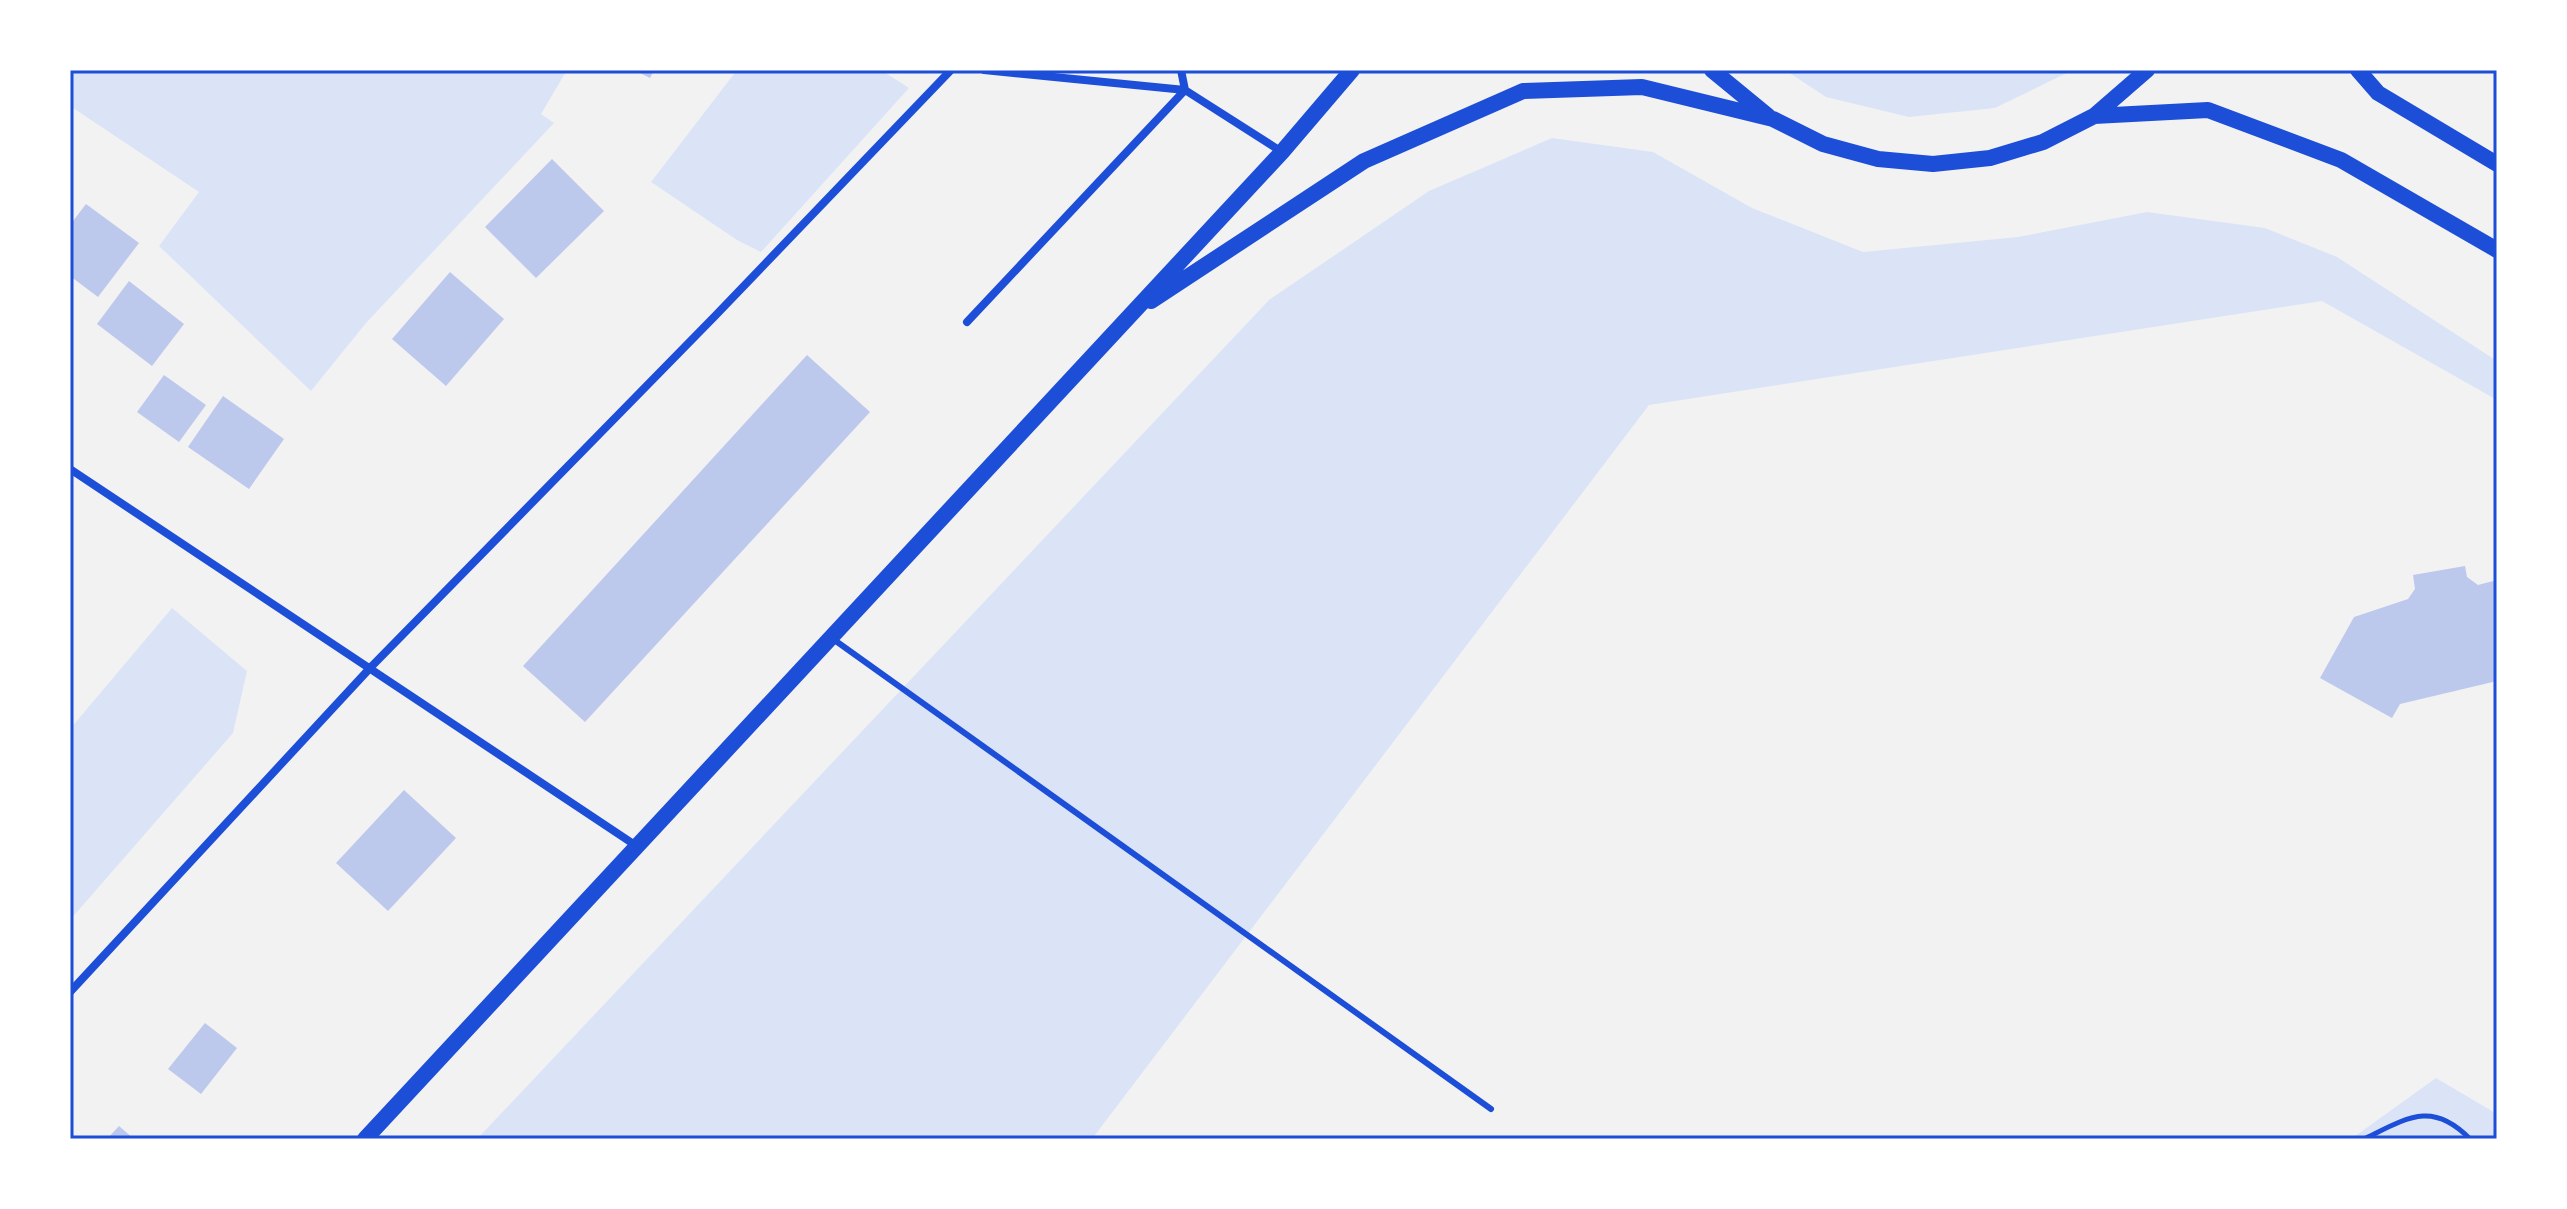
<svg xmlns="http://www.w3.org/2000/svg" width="2567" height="1209" viewBox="0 0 2567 1209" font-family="Barlow,sans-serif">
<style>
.green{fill:#dbe4f7}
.building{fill:#bdc9ec}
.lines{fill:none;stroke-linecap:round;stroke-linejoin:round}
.path{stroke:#1d4ed8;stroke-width:5}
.service{stroke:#1d4ed8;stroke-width:6}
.minor{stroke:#1d4ed8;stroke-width:8}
.secondary{stroke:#1d4ed8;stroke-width:16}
.neatline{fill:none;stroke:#1d4ed8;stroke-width:3}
</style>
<rect width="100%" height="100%" fill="#f2f2f2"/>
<path class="green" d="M70,70h497l-26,44 13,9 -188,200 -55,68 -152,-145 40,-54 -126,-84 -3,3z
M737,70h144l28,18 -148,164 -24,-12 -86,-58z
M1785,70h288l-78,38 -86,9 -83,-20z
M1552,138l101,14 99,56 111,44 155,-15 129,-25 118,16 72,29 160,104v39l-175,-99 -673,104 -557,734h-615l792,-839 160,-109z
M172,608l75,63 -14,62 -163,187v-191z
M2436,1078l61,36v25h-146z"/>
<path class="building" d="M634,70h20l-4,8z
M552,159l52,52 -68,67 -51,-51z
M86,204l53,39 -41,54 -28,-21v-51z
M450,272l54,47 -58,67 -54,-47z
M129,281l55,43 -32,42 -55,-42z
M807,355l63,57 -285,310 -62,-56z
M164,375l42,30 -27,37 -42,-30z
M223,396l61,43 -35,50 -61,-42z
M2465,566l2,11 11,8 19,-5v101l-97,23 -8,14 -72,-40 34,-61 54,-18 7,-10 -2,-14z
M404,790l52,48 -68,73 -52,-48z
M205,1023l32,25 -36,46 -33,-25z
M119,1126l15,13h-27z"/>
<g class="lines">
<path class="path" d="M2364,1139c43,-21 68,-39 106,0"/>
<path class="service" d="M833,639l658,470"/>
<path class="minor" d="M984,70l201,20 97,62
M967,322l218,-232 -4,-20
M70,469l565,376
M70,992l301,-325 344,-351 236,-246"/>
<path class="secondary" d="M1712,70l56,46
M2358,70l20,23 119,71
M2094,116l114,-6 133,50 156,90
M1151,301l213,-140 159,-70 119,-4 131,32 50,25 55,15 55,5 57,-6 53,-16 51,-26 53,-46
M365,1139l917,-987 70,-82"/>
</g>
<rect width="2567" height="1209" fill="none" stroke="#ffffff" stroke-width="144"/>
<rect x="72" y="72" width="2423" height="1065" class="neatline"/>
</svg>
